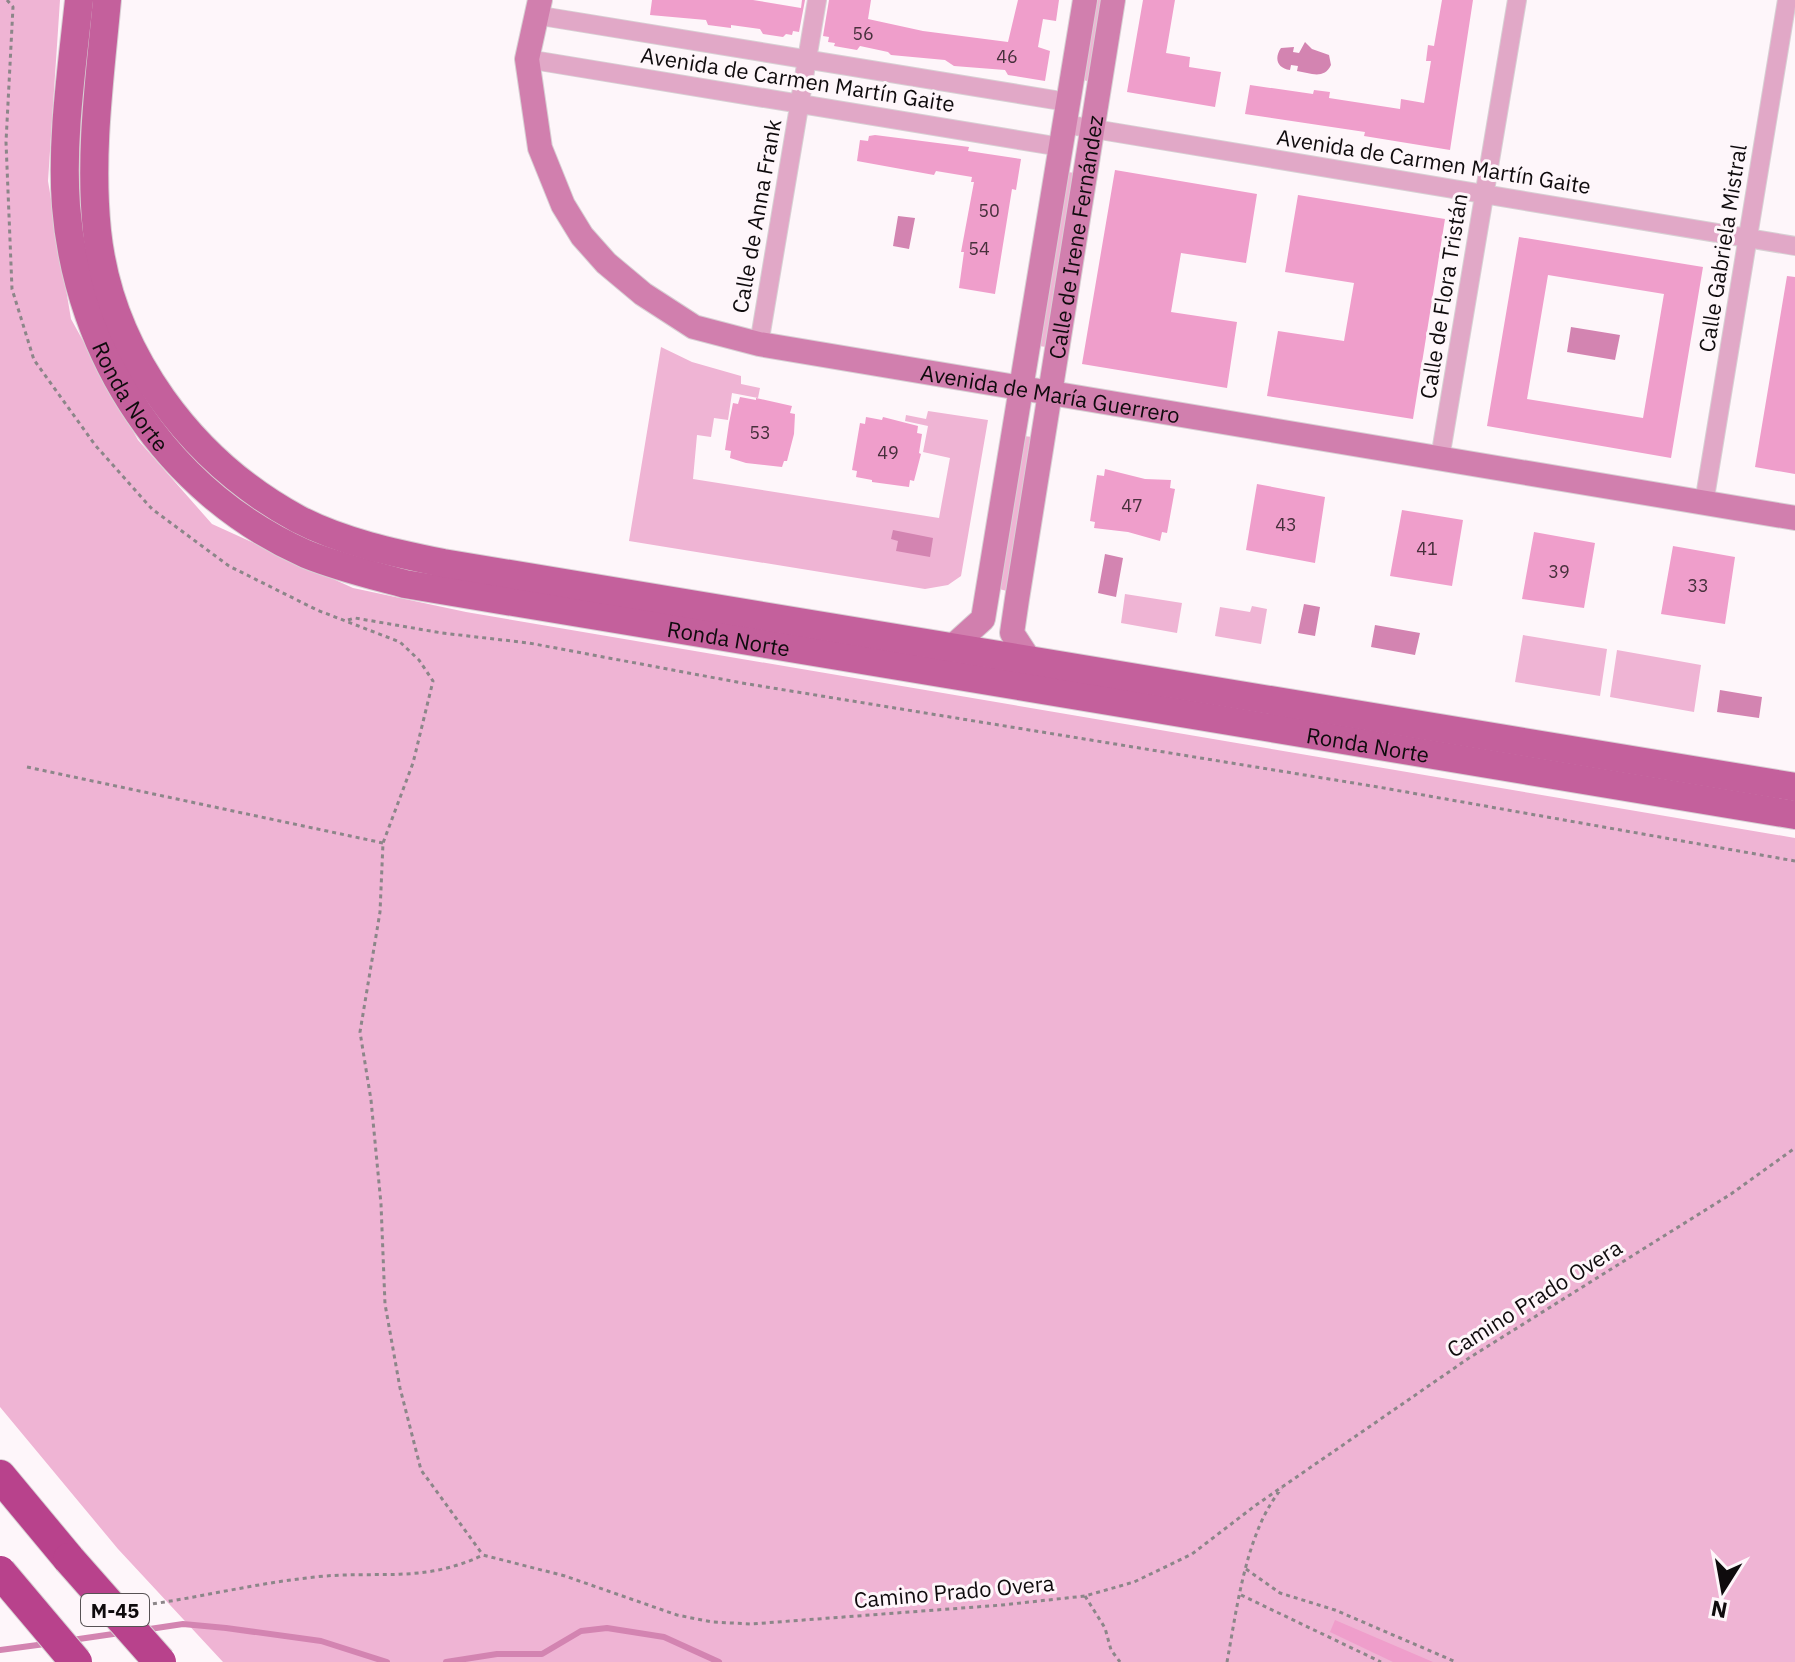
<svg xmlns="http://www.w3.org/2000/svg" width="1795" height="1662" viewBox="0 0 1795 1662" font-family="'IBM Plex Sans',sans-serif">
<style>
.green{fill:#efb4d4}
.water{fill:#d384b1}
.lines{fill:none;stroke-linecap:round;stroke-linejoin:round}
.stream{stroke:#d384b1;stroke-width:6}
.building{fill:#ef9ecb;fill-rule:evenodd}
.street-casing{stroke:#d8d0d4;stroke-width:20}
.secondary-casing{stroke:#d8d0d4;stroke-width:26}
.primary-casing{stroke:#d8d0d4;stroke-width:30}
.highway-casing{stroke:#d8d0d4;stroke-width:34}
.path{stroke:#8c8689;stroke-width:3;stroke-dasharray:4 4;stroke-linecap:butt}
.street{stroke:#e1a8c7;stroke-width:18}
.secondary{stroke:#d17fae;stroke-width:24}
.primary{stroke:#c4609c;stroke-width:28}
.highway{stroke:#b8428c;stroke-width:32}
.highway-bridge-casing{stroke:#d8d0d4;stroke-width:34;stroke-linecap:butt}
.highway-bridge{stroke:#b8428c;stroke-width:32}
.labels{text-anchor:middle;dominant-baseline:central;stroke-width:6;stroke-linejoin:round;paint-order:stroke}
.number-label{font-size:18px;fill:#47303c}
.shield{fill:#fef6fa;stroke:#575254;stroke-width:2}
.shield-label{font-size:20px;font-weight:bold;fill:#0f0b0d}
.street-label{font-size:22px;fill:#0f0b0d;stroke:#fef6fa}
</style>
<rect width="100%" height="100%" fill="#fef6fa"/>
<path class="green" d="M0,0h60l-12,181 23,138 67,121 74,84 141,64 113,24 1329,226v824h-1572l-105,-113 -118,-142z
M1095,0h9l-13,82 -8,-2z
M1067,172l9,1 -30,174 -7,-1z
M661,347l31,15 49,14v8l19,4 -2,10 -26,-5 -4,27 -14,-2 -3,19 -14,-2 -4,44 246,39 11,-60 -27,-6 5,-26 -23,-5 1,-6 20,4 2,-8 60,9 -27,156 -13,9 -23,4 -296,-48z
M1024,436l8,1 -25,154 -8,-2z
M1125,594l57,9 -5,30 -56,-10z
M1252,606l15,3 -6,35 -46,-8 5,-29 30,5z
M1523,635l84,14 -7,47 -85,-14z
M1617,650l84,15 -7,47 -84,-15z"/>
<path class="water" d="M1305,42l7,7 17,6 2,10c-7,15 -21,8 -34,6l1,-5 -7,-1 -1,5c-13,-2 -16,-12 -9,-22l13,-1 -1,5 6,1z
M898,216l17,2 -6,31 -16,-3z
M1571,327l49,8 -5,25 -48,-8z
M893,530l40,8 -3,19 -34,-6 2,-10 -7,-2z
M1105,554l18,4 -7,39 -18,-4z
M1304,604l16,3 -5,29 -17,-3z
M1375,625l45,8 -5,22 -44,-8z
M1720,690l42,7 -3,21 -42,-6z"/>
<g class="lines">
<path class="stream" d="M143,1630l40,-6 43,4 95,13 66,21
M72,1640l48,-7
M0,1650l45,-6
M446,1662l51,-8h45l39,-23 26,-3 57,9 55,25"/>
</g>
<path class="building" d="M652,0h101l48,8 1,-8h3l-6,32 -6,-1 -1,4 -6,-1 -3,3 -20,-3 -3,-5 -29,-4v3l-23,-3 -2,-5 -56,-5z
M829,0h42l-3,19 55,12 85,11 10,-42h41l-3,21 -13,-2 -5,28 12,4 -5,30 -37,-6 -3,-5 -51,-4 -9,-6 -54,-5 -3,-3 -28,-6 -3,4 -23,-4 1,-3 -7,-1 1,-5 -6,-1z
M1143,0h32l-9,53 24,4 -1,10 32,5 -6,35 -88,-15z
M1442,0h31l-23,150 -86,-14 1,-4 -120,-18 5,-29 63,9 1,-4 16,2 -1,6 71,11 1,-10 23,4 7,-42h-5l2,-16 6,1z
M875,135l94,12 -1,4 53,8 -5,31 -4,-1 -17,105 -36,-6 5,-36h-3l13,-70h-3l1,-5 -36,-6 -2,4 -77,-14 3,-21 8,1 1,-5z
M1115,170l142,24 -11,69 -65,-10 -10,59 66,10 -10,66 -145,-24z
M1298,195l147,24 -32,200 -146,-23 11,-65 66,10 10,-58 -69,-11z
M1519,237l184,30 -32,191 -184,-32zM1548,275l116,19 -21,124 -116,-19z
M1787,276l8,1v197l-40,-7z
M740,397l16,3v-2l36,8 -2,7 5,1 -1,20 -7,27h-3l-2,6 -36,-4 -16,-5 1,-7 -6,-1 4,-27 4,-20 5,1z
M866,417l16,3 1,-3 35,9 -1,7 5,1 -3,19 2,1 -7,27 -4,-1 -1,7 -37,-5v-2l-16,-3 1,-6 -5,-1 8,-47 5,1z
M1105,469l40,10 26,1 -1,8 5,1 -8,44 -5,-1 -2,9 -32,-9 -34,-4 1,-6 -5,-1 7,-46 7,1z
M1257,484l68,13 -10,66 -69,-13z
M1402,510l61,10 -11,66 -62,-10z
M1534,532l61,11 -11,65 -62,-9z
M1673,546l62,11 -10,67 -64,-10z
M1335,1620l98,42h-40l-63,-30z"/>
<g class="lines">
<defs>
<path id="street" d="M535,15l532,87
M527,59l534,88
M1064,124l731,122
M759,344l58,-344
M1440,458l77,-458
M1704,503l83,-503"/>
<g id="secondary">
<path id="s1" d="M540,0l-13,59 13,89 23,57 19,31 24,27 37,31 51,33 65,17 1036,174"/>
<path d="M952,647l31,-28 102,-619"/>
<path id="s2" d="M1029,659l-17,-26 5,-34 96,-599"/>
</g>
<g id="primary">
<path id="s3" d="M79,0c-7,68 -18,138 -13,206 12,150 101,286 240,348 32,13 66,21 99,30l1390,231"/>
<path d="M107,0c-7,76 -18,154 -10,231 13,122 94,230 201,288 44,23 96,34 145,44l1352,224"/>
</g>
<path id="highway" d="M0,1476l69,83"/>
</defs>
<use href="#street" class="street-casing"/>
<use href="#secondary" class="secondary-casing"/>
<use href="#primary" class="primary-casing"/>
<use href="#highway" class="highway-casing"/>
<path class="path" d="M7,0l6,7 -7,135 6,147 22,71 61,85 57,64 77,57 88,44 83,32 19,18 14,21 -20,82 -30,80 -3,69 -20,120 11,68 10,104 4,100 15,84 21,82 62,85
M348,620l7,-2 87,15 87,10 213,40 636,104 417,74
M27,767l356,76
M1246,1569l34,24 55,17 121,52
M1241,1595l140,67
M1085,1596l20,32 6,22 9,12
M145,1605c57,-8 112,-22 170,-28 62,-7 107,7 168,-22l82,21 112,39 35,7 39,2 251,-19 83,-9 49,-14 58,-28 64,-49 213,-147 262,-164 64,-46
M1227,1662c10,-54 19,-131 55,-174"/>
<use href="#street" class="street"/>
<use href="#secondary" class="secondary"/>
<use href="#primary" class="primary"/>
<use href="#highway" class="highway"/>
<defs>
<path id="highway-bridge" d="M69,1559l91,103
M0,1572l76,90"/>
</defs>
<use href="#highway-bridge" class="highway-bridge-casing"/>
<use href="#highway-bridge" class="highway-bridge"/>
</g>
<g class="labels">
<g class="number-label">
<text x="863" y="33">56</text>
<text x="1007" y="56">46</text>
<text x="989" y="210">50</text>
<text x="979" y="248">54</text>
<text x="760" y="432">53</text>
<text x="888" y="452">49</text>
<text x="1132" y="505">47</text>
<text x="1286" y="524">43</text>
<text x="1427" y="548">41</text>
<text x="1559" y="571">39</text>
<text x="1698" y="585">33</text>
</g>
<rect class="shield" x="81" y="1594" width="68" height="32" rx="6"/>
<g class="shield-label">
<text x="115" y="1610">M-45</text>
</g>
<g class="street-label">
<text transform="translate(798 79) rotate(9)">Avenida de Carmen Martín Gaite</text>
<text transform="translate(1434 161) rotate(9)">Avenida de Carmen Martín Gaite</text>
<text transform="translate(756 216) rotate(-80)">Calle de Anna Frank</text>
<text stroke="none"><textPath href="#s2" startOffset="432">Calle de Irene Fernández</textPath></text>
<text transform="translate(1722 248) rotate(-81)">Calle Gabriela Mistral</text>
<text transform="translate(1443 296) rotate(-81)">Calle de Flora Tristán</text>
<text stroke="none"><textPath href="#s1" startOffset="756">Avenida de María Guerrero</textPath></text>
<text stroke="none"><textPath href="#s3" startOffset="410">Ronda Norte</textPath></text>
<text stroke="none"><textPath href="#s3" startOffset="1082">Ronda Norte</textPath></text>
<text stroke="none"><textPath href="#s3" startOffset="1730">Ronda Norte</textPath></text>
<text transform="translate(1534 1298) rotate(-32)">Camino Prado Overa</text>
<text transform="translate(954 1591) rotate(-5)">Camino Prado Overa</text>
</g>
</g>
<g transform="translate(1723 1590) rotate(191)" stroke="#fef6fa" stroke-width="6" paint-order="stroke">
<path d="M0-6L14 30L0 20L-14 30Z" fill="#0f0b0d"/>
<text y="-12" font-size="22" font-weight="bold" text-anchor="middle" fill="#0f0b0d">N</text>
</g>
</svg>
